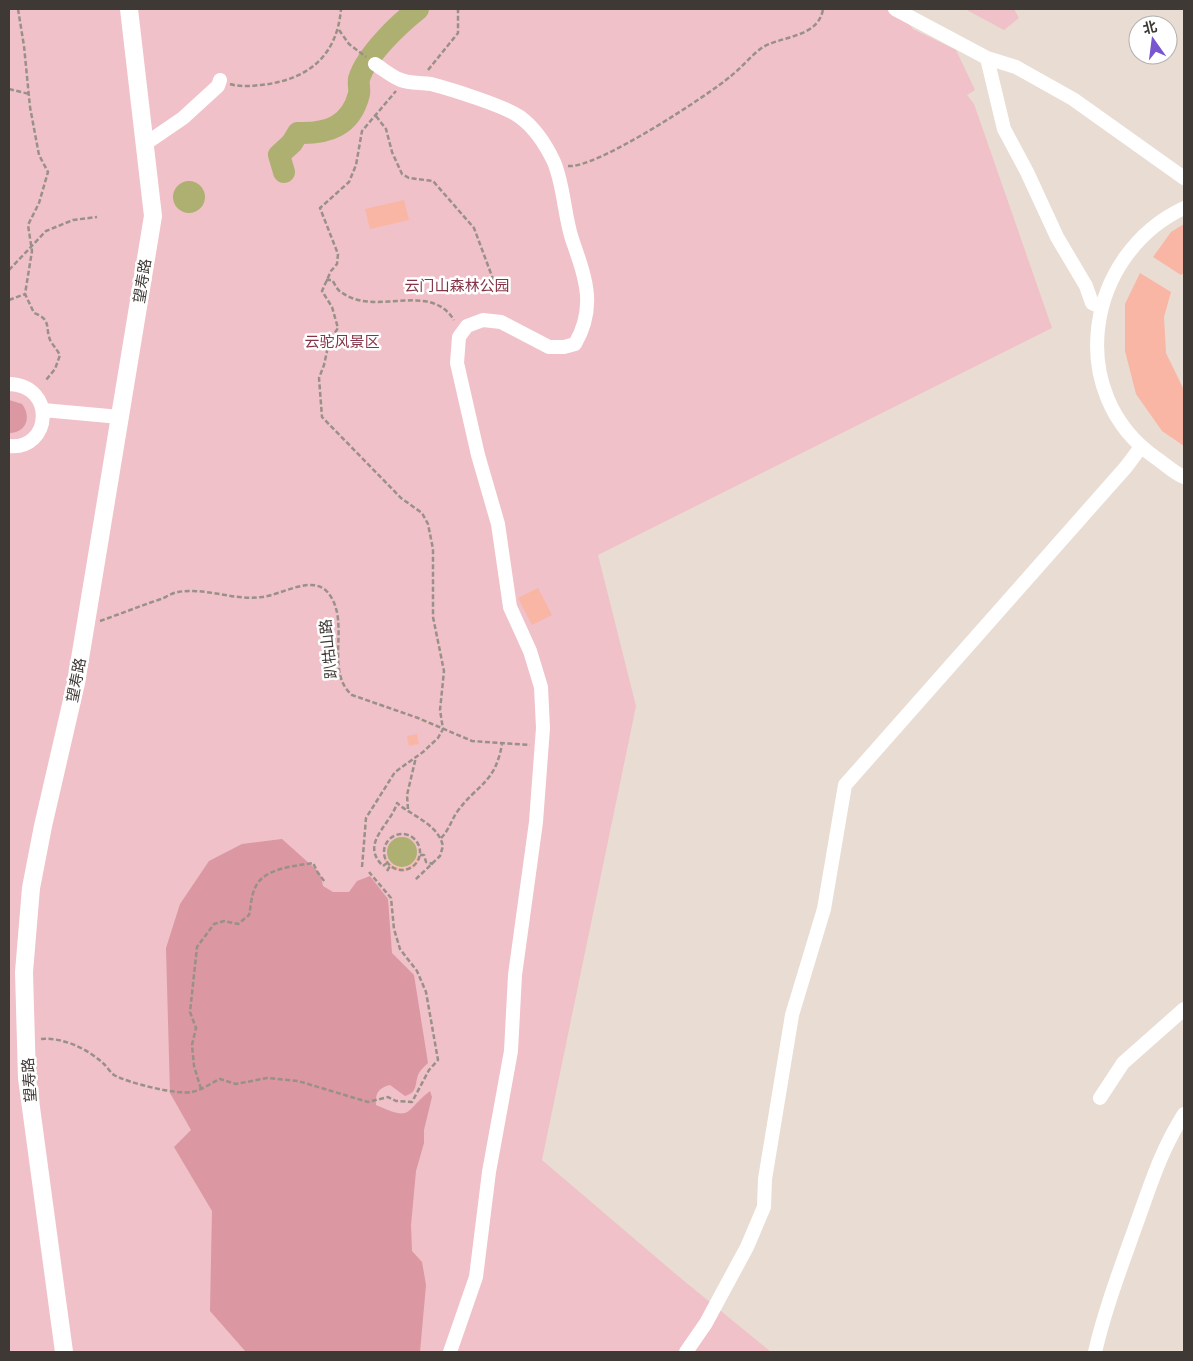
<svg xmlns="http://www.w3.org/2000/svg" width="1193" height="1361" viewBox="0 0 1193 1361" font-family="'IBM Plex Sans','Noto Sans SC',sans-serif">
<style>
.green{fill:#f0c1c8}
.forest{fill:#db97a2}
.water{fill:#aeb072}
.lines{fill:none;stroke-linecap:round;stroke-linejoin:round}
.river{stroke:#aeb072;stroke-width:22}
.building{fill:#f9b6a5}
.path{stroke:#999088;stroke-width:2.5;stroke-dasharray:5 2.5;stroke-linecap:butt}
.minor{stroke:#fff;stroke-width:14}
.tertiary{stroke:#fff;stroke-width:18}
.labels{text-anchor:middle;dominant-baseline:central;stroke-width:5;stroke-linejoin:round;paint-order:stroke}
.street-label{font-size:15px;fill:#3e3935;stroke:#fff}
.park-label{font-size:15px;fill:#853447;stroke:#fff}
</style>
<rect width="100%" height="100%" fill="#e9dcd2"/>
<path class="green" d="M9,9h888l16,20 43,21 19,40 -8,5 7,9 78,224 -454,227 38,151 -94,454 136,116 93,76h-762z
M965,9h49l5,9 -15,12z"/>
<path class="forest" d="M9,400l13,4c10,13 4,29 -13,29z
M282,839l38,34 3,13 10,6h16l8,-11 13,-5 18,23 4,54 22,22 14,88c-3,3 -7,6 -9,10 -5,10 0,19 -14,23l-15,-11c-12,3 -15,9 -14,20 38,17 28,6 54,-14l2,6 -8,33v13l-8,28 -5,54 1,26 10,11 4,23 -6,67h-174l-36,-41 2,-100 -38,-64 17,-17 -21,-37 -4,-145 14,-44 29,-43 33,-17z"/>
<path class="water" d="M173 197a16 16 0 1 1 32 0a16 16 0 1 1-32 0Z
M387 852a15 15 0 1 1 30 0a15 15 0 1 1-30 0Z"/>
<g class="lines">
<path class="river" d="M284,172l-5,-17 13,-12 6,-10c30,1 53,-7 61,-39 1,-5 -1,-10 0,-15 7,-24 40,-55 59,-70"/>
</g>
<path class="building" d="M404,200l5,20 -39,9 -5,-20z
M1184,224v49l-3,2 -28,-18 18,-25z
M1140,273l31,19 -7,25 2,36 18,37v56l-22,-15 -26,-37 -11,-43v-47z
M538,588l14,27 -20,10 -14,-27z
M417,734l2,10 -10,2 -2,-10z
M418,856l3,1 -6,10 -12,5 -12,-3 -7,-9 2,-1 7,7 11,3 10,-5z"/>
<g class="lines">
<path class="path" d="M18,9l6,37 6,61 9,48 9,17 -9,31 -11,22 4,26 -7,43 9,19c19,7 10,15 17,29 3,4 6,8 9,13l-5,14 -9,11
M339,30l10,14 17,13
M428,70l30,-37v-24
M230,84c10,3 21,2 31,1 47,-5 76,-29 80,-76
M9,89l20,5
M376,116l10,13 6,23 10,22 7,4 24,3 41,47 19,51 6,8
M568,166c28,3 139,-70 163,-90 10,-8 18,-18 28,-26 18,-15 59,-10 64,-41
M9,270l37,-39 27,-11 24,-3
M326,280h6c3,4 5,10 9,12 35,26 88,-12 113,28
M9,300l16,-6
M100,621c20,-7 40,-15 61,-22 5,-2 11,-6 17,-7 27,-5 56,9 84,5 20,-2 52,-24 67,-3 22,29 -5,77 23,101l66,23 54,23 58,4
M408,809l-1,-14 9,-38
M384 852a18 18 0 1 1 36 0a18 18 0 1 1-36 0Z
M441,838c8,-8 10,-17 16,-26 21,-29 38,-28 45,-68
M420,855h4l2,7 7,2
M387,863l-4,3c-24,-23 8,-41 14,-63 15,13 41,21 46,43l-3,10 -25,24
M362,867l4,-49 29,-46 28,-20 15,-14 5,-9 -3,-19 4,-39 -11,-54v-68l-5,-25 -6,-11 -21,-15 -79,-81 -3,-39 5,-13 5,-23 9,-14 -6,-21 -10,-16 9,-20 6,-7 1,-10 -18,-46 29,-26 7,-17 6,-34 34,-40
M387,871l3,-5
M41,1039c22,-2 47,10 63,25 3,3 6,8 10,11 14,8 63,20 78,17 10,-2 19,-9 28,-13l16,5 31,-6 31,3 70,21 20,-5 8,4 16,1 17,-32 9,-10 -12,-68 -9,-21 -17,-22 -6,-20 -3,-31 -22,-26
M201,1089l-7,-23 -2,-21 4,-17 -6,-16 7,-65 17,-23 10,-3 14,3 11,-9c2,-8 2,-19 6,-27 8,-20 40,-22 58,-25l5,10 7,9"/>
<path class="minor" d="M895,9l92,49 29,9 57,32 111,79
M987,58l17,71 23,43 30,65 29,49 6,17 9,4
M375,64c8,5 17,13 26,16 9,4 20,2 30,4 19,5 74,22 89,33 15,11 26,28 34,45 10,24 10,52 18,77 13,38 25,67 3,105l-11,3h-15l-48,-25 -18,-2 -16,6 -8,11 -2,26 21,92 20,69 12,83 20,44 11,36 2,41 -7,94 -21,153 -4,76 -22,121 -13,105 -26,75
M145,144l38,-26 35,-32 2,-6
M1184,208c-98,46 -121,185 -28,250 9,6 18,15 28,19
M9,384c47,1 43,66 0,62
M43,410l77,7
M1100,1098l23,-35 61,-54
M686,1352l20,-29 41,-76 17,-40 1,-28 27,-164 32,-106 21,-124 281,-318 15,-20
M1095,1352c10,-43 26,-85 41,-127 15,-41 24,-73 48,-111"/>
<path class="tertiary" d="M64,1352l-37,-274 -3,-106 7,-84 12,-62 33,-143 77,-467 -24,-207"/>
</g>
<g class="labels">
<g class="street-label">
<text transform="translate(142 281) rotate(-81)">望寿路</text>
<text transform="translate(328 649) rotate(-96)">趴牯山路</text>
<text transform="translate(76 680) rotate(-79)">望寿路</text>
<text transform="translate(29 1080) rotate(-94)">望寿路</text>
</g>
<g class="park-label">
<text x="457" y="285">云门山森林公园</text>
<text x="342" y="341">云驼风景区</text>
</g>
</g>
<rect width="1193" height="1361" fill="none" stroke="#3e3935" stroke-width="20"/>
<g transform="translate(1153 40) rotate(346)"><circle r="24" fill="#ffffff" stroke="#b2b0ae"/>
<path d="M0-4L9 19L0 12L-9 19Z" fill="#7955cf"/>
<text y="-8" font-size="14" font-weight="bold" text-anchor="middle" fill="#3e3935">北</text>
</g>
</svg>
